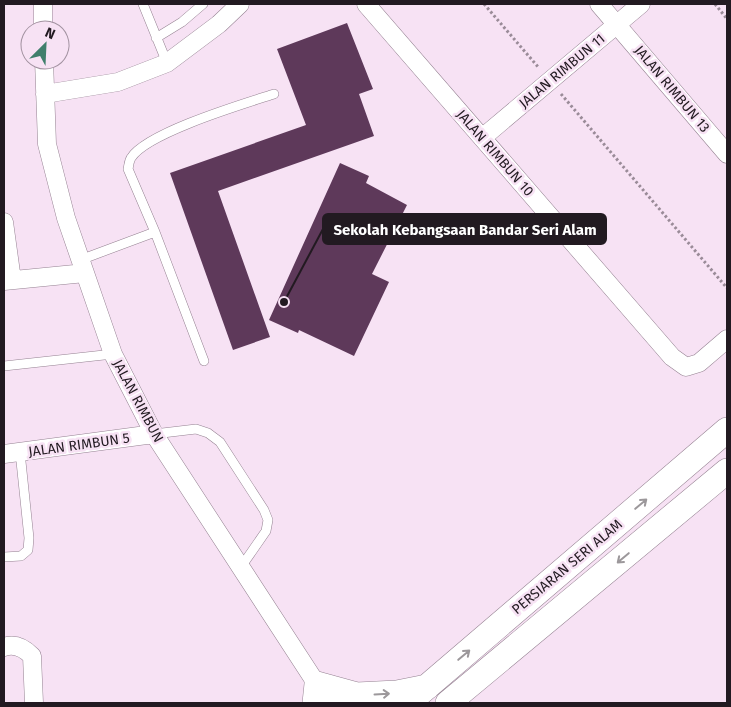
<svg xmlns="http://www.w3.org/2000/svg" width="731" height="707" viewBox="0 0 731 707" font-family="'Fira Sans',sans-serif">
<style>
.building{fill:#5e395a}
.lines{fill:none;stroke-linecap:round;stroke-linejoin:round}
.service-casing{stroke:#958292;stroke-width:10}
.minor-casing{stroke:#958292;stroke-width:19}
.secondary-casing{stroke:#958292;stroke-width:26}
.path{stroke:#9a8b98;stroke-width:3;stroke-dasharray:2.5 2.5;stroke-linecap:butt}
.service{stroke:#fff;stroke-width:9}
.minor{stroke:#fff;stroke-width:18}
.secondary{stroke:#fff;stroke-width:25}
.oneway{stroke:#9c989b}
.labels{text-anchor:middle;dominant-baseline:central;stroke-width:5;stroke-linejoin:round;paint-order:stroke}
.street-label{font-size:14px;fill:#221a21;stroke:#f7e2f4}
.leader{fill:none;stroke:#221a21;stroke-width:2}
.callout-dot{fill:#221a21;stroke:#f7e2f4;stroke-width:2}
.callout{fill:#221a21;stroke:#221a21;stroke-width:2}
.callout-label{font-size:15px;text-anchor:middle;font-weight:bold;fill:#fff}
</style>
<rect width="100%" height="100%" fill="#f7e2f4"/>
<path class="building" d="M347,23l26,66 -14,5 15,42 -156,55 52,146 -37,13 -63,-177 136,-48 -29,-76z
M340,163l29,13 -3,7 41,22 -35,69 17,8 -35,74 -55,-26 -1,3 -29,-13z"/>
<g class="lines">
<defs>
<path id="service" d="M143,4l24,59
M156,38l26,-16 21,-18
M155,232l-27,-63c1,-4 1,-8 3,-11 15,-25 112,-54 143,-64
M80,260l75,-28 49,129
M4,366l109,-12
M154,434l42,-5 12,4 12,9 44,68 4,10 -2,11 -25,36
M4,557l17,-1 7,-6 1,-12 -9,-86"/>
<path id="minor" d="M43,4v26
M366,4l306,353 14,10 13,-4 28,-24
M599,4l128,150
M44,60l3,84 19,74 47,136 41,80 175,269
M45,94l73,-12 49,-19 52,-39 21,-20
M482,138l159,-134
M4,222l8,58
M4,281l81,-8
M4,454l150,-20
M4,647c11,-4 20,1 28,9l2,47"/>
<path id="secondary" d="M315,703l2,-19 40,11 40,-2 30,-6
M408,703l319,-273
M448,703l279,-232"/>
</defs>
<use href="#service" class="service-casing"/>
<use href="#minor" class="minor-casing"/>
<use href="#secondary" class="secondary-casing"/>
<path class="path" d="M484,4l55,64
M715,4l12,15
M561,94l166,194"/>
<use href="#service" class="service"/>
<use href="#minor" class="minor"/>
<use href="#secondary" class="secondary"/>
</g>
<defs><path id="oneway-shaft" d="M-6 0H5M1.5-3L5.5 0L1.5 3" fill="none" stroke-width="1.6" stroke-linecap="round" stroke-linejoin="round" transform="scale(1.25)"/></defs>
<g class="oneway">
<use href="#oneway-shaft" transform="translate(641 504) rotate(-40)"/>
<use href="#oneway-shaft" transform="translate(623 558) rotate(140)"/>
<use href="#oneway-shaft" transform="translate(464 655) rotate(-40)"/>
<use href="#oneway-shaft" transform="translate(382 694) rotate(-3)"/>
</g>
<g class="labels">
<g class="street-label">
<text transform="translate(562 71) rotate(-40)">JALAN RIMBUN 11</text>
<text transform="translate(672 89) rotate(50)">JALAN RIMBUN 13</text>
<text transform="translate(495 153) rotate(49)">JALAN RIMBUN 10</text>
<text transform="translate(138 401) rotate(62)">JALAN RIMBUN</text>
<text transform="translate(79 445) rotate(-8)">JALAN RIMBUN 5</text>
<text transform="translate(567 567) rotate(-40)">PERSIARAN SERI ALAM</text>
</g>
</g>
<path class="leader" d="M284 302L323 229"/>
<circle class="callout-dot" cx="284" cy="302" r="5"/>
<rect class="callout" x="323" y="214" width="283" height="30" rx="5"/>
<g class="callout-label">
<text x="465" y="235">Sekolah Kebangsaan Bandar Seri Alam</text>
</g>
<rect width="731" height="707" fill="none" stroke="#221a21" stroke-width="10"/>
<g transform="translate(45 45) rotate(24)"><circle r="24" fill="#f7e2f4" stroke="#a292a0"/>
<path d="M0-4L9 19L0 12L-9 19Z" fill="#407f6c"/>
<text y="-8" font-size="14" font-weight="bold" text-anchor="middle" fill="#221a21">N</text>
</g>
</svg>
